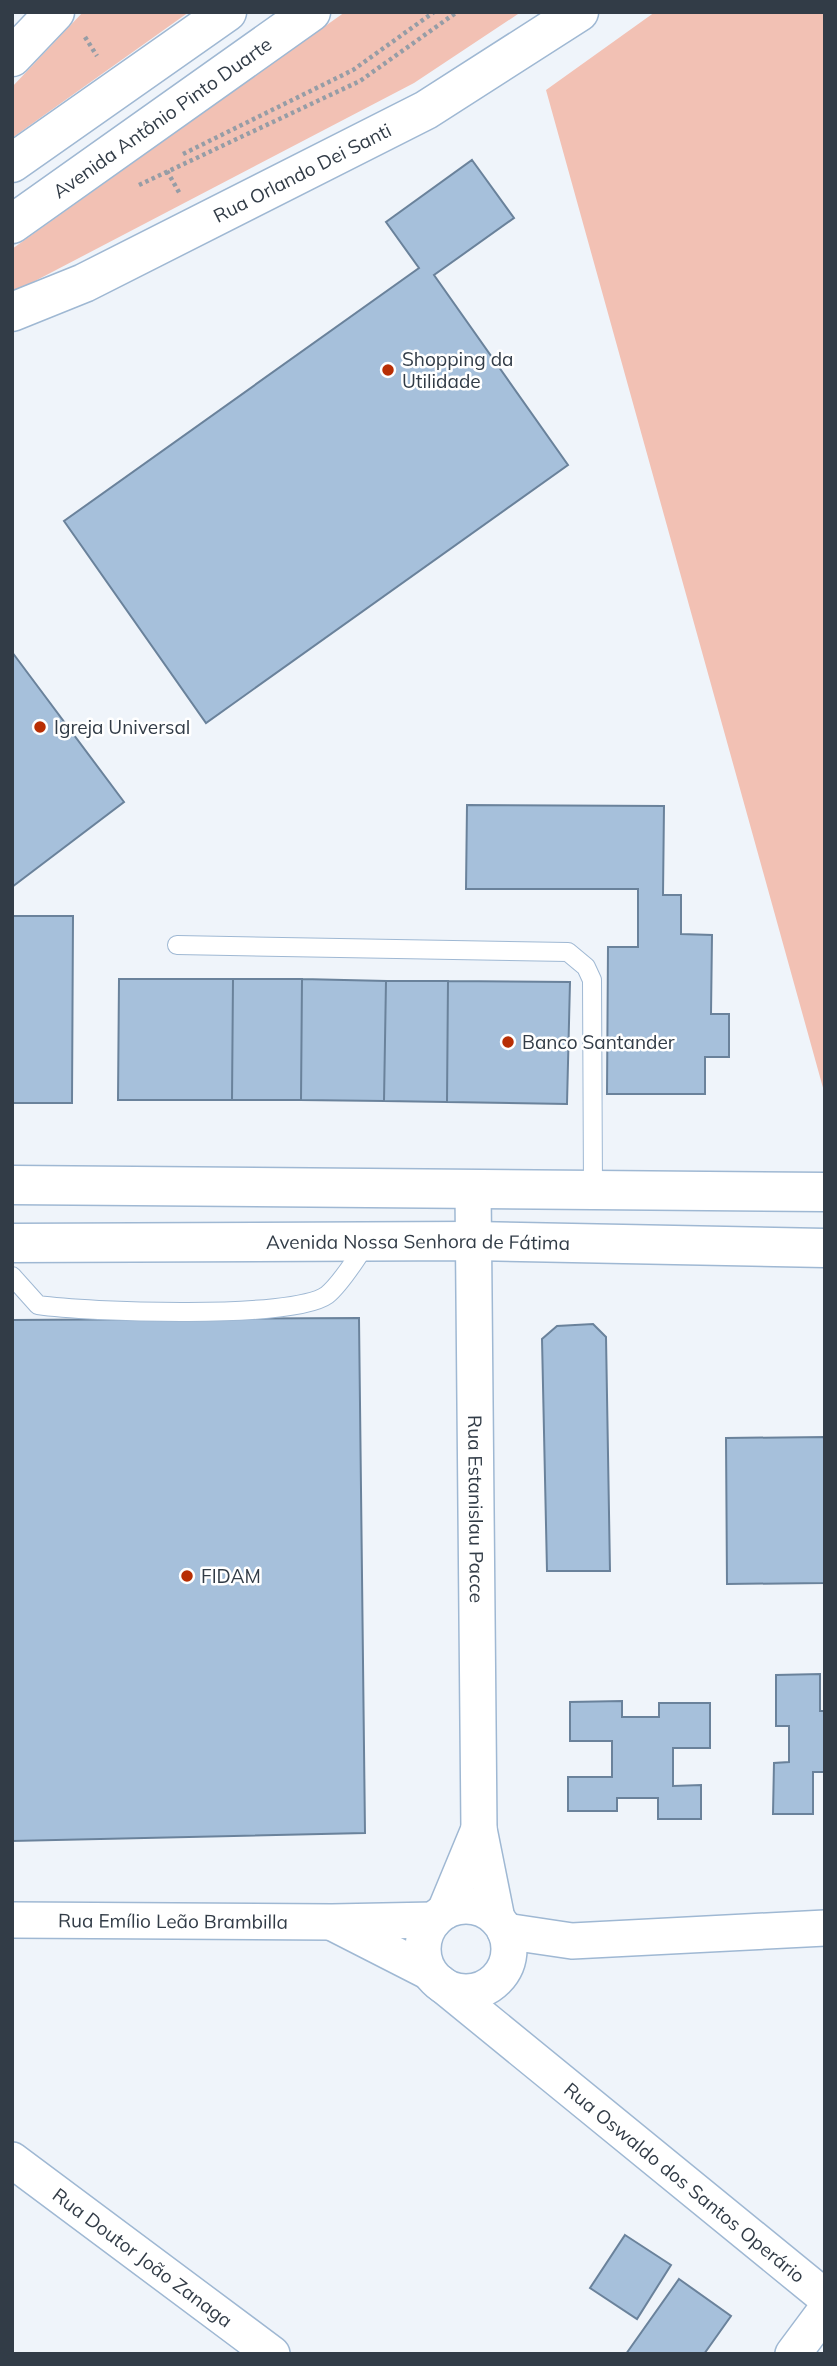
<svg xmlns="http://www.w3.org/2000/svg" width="837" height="2366" viewBox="0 0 837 2366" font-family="Mulish,sans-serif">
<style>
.green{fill:#f2c1b4}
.building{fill:#a6c0db;stroke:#6a829b;stroke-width:2}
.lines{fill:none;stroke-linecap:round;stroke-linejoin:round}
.service-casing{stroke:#9fb8d3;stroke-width:20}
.minor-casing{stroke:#9fb8d3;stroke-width:38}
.secondary-casing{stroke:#9fb8d3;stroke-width:41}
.primary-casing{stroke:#9fb8d3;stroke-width:41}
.path{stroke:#969da6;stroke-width:4.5;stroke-dasharray:3.5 3.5;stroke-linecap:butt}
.service{stroke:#fff;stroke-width:18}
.minor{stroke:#fff;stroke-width:35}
.secondary{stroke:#fff;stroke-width:38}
.primary{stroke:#fff;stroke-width:38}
.poi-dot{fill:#b82e04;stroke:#fff;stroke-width:2.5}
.labels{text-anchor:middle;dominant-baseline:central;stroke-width:5;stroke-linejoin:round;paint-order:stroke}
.street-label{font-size:19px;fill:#323c47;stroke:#fff}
.poi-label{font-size:19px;fill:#323c47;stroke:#fff;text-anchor:start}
</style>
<rect width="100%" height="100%" fill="#eff4fa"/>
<path class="green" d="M83,12h106l-177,126v-51z
M345,12h176l-107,71 -402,210v-44z
M655,12h170v1083l-279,-1005z"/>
<path class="building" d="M472,160l42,58 -80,57 134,190 -362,258 -142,-202 355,-253 -33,-46z
M12,652l112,150 -112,85z
M467,805l197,1 -1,89h18v39l31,1 -1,79h18v43h-24v37h-98l1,-147h30v-58h-172z
M12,916h61l-1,187h-60z
M119,979h114l-1,121h-114z
M233,979h69l-1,121h-69z
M302,979l84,2 -2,120 -83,-1z
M386,981h62l-1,121 -63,-1z
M448,981l122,1 -3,122 -120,-2z
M359,1318l6,515 -353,8v-521z
M593,1324l13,13 4,234h-63l-5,-232 15,-13z
M825,1437v146l-98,1 -1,-146z
M820,1674v37h5v61h-12v42h-40l1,-51 15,-1v-36h-13v-51z
M622,1701v16h37v-14h51v45h-37v38l28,-1v34h-43v-21h-41v13h-49v-34h44v-36h-42v-39z
M625,2235l46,30 -34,54 -47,-31z
M679,2279l52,37 -27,38h-78z"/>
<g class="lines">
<defs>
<path id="service" d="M177,945l391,7 18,15 6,13 1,210
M12,1276l26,29c48,7 255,15 289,-10 15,-12 28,-36 40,-51"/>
<g id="minor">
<path id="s1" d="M473,1189l6,640 18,90"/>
<circle cx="466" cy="1949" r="43"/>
<path d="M445,1911l34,-82"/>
<path id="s2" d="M12,1920l320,2 102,-2"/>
<path d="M335,1924l94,48"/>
<path d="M505,1931l67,10 253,-13"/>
<path id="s3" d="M439,1982l386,315"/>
<path id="s4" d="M12,2160l260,194"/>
<path d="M793,2354l32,-43"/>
</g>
<g id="secondary">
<path d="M12,57l43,-45"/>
<path id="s5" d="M12,312l72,-29 342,-173 153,-98"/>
</g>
<g id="primary">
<path d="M12,163l215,-151"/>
<path id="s6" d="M12,224l299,-212"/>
<path d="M12,1185l813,7"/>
<path id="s7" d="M12,1243l461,-2 352,7"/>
</g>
</defs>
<use href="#service" class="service-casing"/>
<use href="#minor" class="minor-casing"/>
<use href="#secondary" class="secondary-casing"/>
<use href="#primary" class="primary-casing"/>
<path class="path" d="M85,37l12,19
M183,154l170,-84 81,-58
M167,171l13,23
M139,185l221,-104 97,-69"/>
<use href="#service" class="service"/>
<use href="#minor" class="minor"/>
<use href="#secondary" class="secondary"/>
<use href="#primary" class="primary"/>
</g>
<g class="poi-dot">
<circle cx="388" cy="370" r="7"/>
<circle cx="40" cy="727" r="7"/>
<circle cx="508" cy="1042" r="7"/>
<circle cx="187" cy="1576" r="7"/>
</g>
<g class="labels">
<g class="street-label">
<text stroke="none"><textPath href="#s6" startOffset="184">Avenida Antônio Pinto Duarte</textPath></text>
<text stroke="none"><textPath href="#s5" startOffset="322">Rua Orlando Dei Santi</textPath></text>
<text stroke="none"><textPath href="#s7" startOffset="406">Avenida Nossa Senhora de Fátima</textPath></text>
<text stroke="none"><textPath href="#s1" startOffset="320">Rua Estanislau Pacce</textPath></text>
<text stroke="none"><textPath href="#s2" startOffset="161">Rua Emílio Leão Brambilla</textPath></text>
<text stroke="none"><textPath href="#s3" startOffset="317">Rua Oswaldo dos Santos Operário</textPath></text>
<text stroke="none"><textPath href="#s4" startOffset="163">Rua Doutor João Zanaga</textPath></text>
</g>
<g class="poi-label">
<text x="402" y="359">Shopping da<tspan x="402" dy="22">Utilidade</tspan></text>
<text x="54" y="727">Igreja Universal</text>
<text x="522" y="1042">Banco Santander</text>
<text x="201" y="1576">FIDAM</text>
</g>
</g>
<rect width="837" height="2366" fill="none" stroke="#323c47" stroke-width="28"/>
</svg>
